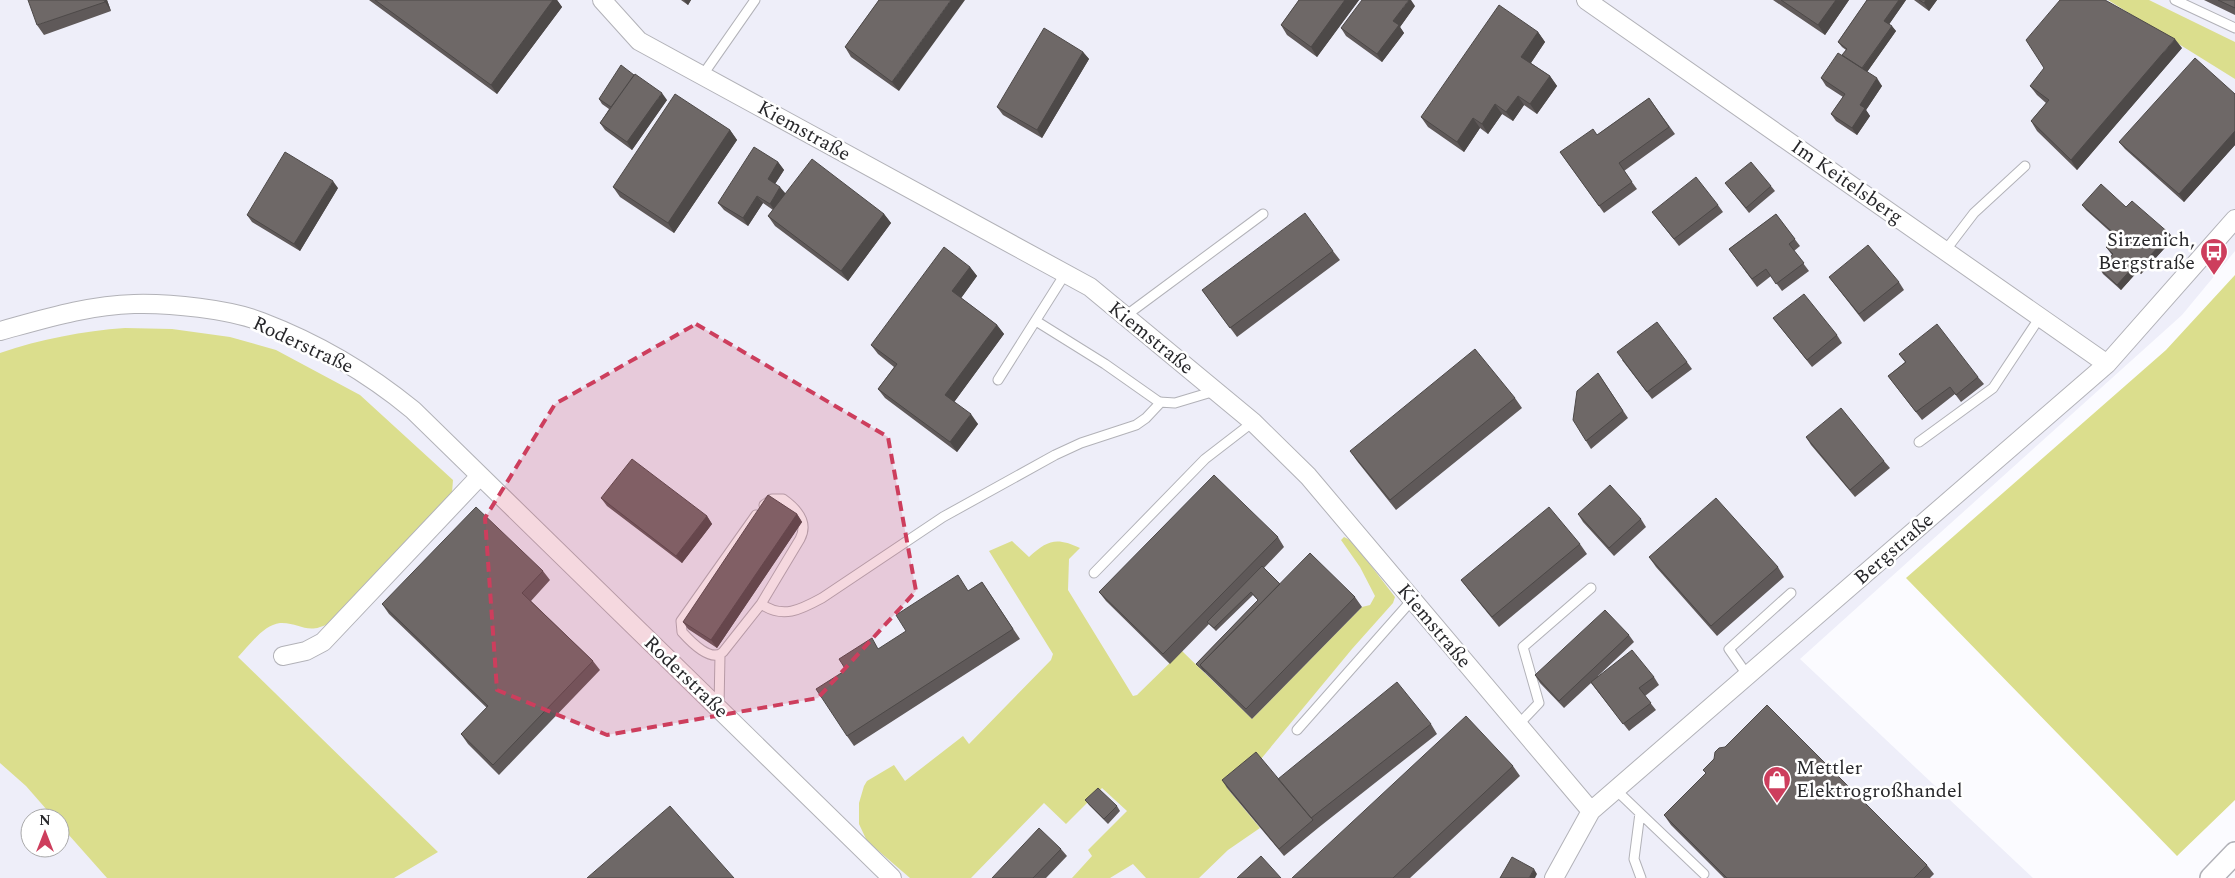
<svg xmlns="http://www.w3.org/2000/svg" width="2235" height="878" viewBox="0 0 2235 878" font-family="Spectral,serif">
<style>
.built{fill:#eeeef9;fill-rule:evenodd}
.green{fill:#dbde8d}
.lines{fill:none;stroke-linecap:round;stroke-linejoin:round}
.service-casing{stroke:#b2b2b8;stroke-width:11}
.minor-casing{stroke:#b2b2b8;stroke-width:20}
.tertiary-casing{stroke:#b2b2b8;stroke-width:24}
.service{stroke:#fff;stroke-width:9}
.minor{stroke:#fff;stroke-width:18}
.tertiary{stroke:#fff;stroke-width:21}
.wall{fill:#5f5959}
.shaded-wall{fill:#4d4948}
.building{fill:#6e6867;stroke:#4d4948}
.marked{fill:#cd3e5d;fill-opacity:0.2;stroke:#cd3e5d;stroke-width:4;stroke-dasharray:10 6;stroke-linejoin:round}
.labels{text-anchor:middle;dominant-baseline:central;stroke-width:5;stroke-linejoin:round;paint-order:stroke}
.street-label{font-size:20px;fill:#27272a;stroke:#fff}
.poi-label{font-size:20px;fill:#27272a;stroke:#fff;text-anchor:end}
</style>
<rect width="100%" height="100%" fill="#fbfbff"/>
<path class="built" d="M0,0h2235v251l-53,64 -382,344 233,219h-2033zM30,818h30v30h-30z"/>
<path class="green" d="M2108,0h41l86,42v37z
M2235,275v525l-58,56 -271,-278 260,-228z
M125,328l47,1 58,8 46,13 84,45 93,85 -1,13 -123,130c-22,13 -29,-1 -49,0 -17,2 -31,23 -42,34l200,195 -44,26h-287l-47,-53v-7h-6l-28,-32 -26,-23v-410c41,-14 83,-22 125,-25z
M1344,537l8,4 43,56 -2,6 -41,46 -91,110 -34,29 33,40 -32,22 -29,28h-53l-13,-14 -23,14h-38l20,-22 -4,-6 39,-39 -25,-23 -36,36 -22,-21 -73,75h-61l-43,-37 -8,-17v-21l5,-17 3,-5 27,-16 11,16 58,-45 6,8 82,-84 2,-6 -64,-103 23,-10 17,16c19,-17 27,-20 51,-9l-11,11 -1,31 65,106 4,-1 45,-44 70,68 110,-112 8,-2 5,-9 -15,-29 -19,-27z"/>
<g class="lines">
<defs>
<path id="service" d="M2175,0l60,28
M702,76l53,-76
M1945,251l29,-38 51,-47
M1124,317l139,-103
M1036,321l69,43 54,38 16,1 40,-12
M998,380l67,-106
M1919,442l74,-54 47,-71
M756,515l-75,106 1,11c9,10 29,31 41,20l38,-48c22,15 39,6 61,-6l121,-81 112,-62 26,-12 55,-18 10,-7 15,-16
M1094,573l111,-114 48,-37
M761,604l39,-65c9,-17 -3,-30 -17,-40h-11l-8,6
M1748,676l-19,-27 62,-56
M719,707l1,-52
M1518,725l21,-22 -16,-56 68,-59
M1297,730l115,-130
M1616,790l24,23 -6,46 7,19
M1640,813l64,61"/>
<path id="minor" d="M602,0l37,41 451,246 163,135 55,54 283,335
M1586,0l521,364
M0,331c44,-12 89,-26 134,-27 36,-1 95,5 128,18 55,21 106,51 151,88l479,468
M283,656l23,-5 17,-9 157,-166
M1554,878l37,-67 516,-447 128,-145"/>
<path id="tertiary" d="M2211,878l24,-25"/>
</defs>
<use href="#service" class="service-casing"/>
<use href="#minor" class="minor-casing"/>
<use href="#tertiary" class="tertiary-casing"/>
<use href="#service" class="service"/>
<use href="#minor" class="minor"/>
<use href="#tertiary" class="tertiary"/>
</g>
<path class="wall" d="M107,0l4,11 -67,24 -7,-10z
M369,0h188l5,7 -65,87z
M681,0h10l-3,5z
M879,0l20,91 -48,-34 -6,-10z
M1299,0h60l-42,57 -30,-22 -6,-10z
M1773,0h76l-24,35z
M1867,0h39l-17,24 7,7 -29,41 15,14 -16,24 4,6 -13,19 -21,-14 -5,-7 12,-17 -17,-11 -5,-8 21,-23 4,-5 -4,-3 -4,-5z
M1914,0h23l-8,11z
M2204,0h31v15z
M1415,6l-15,21 4,6 -22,29 -36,-26 -5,-8z
M1538,32l7,10 -14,21 19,13 7,10 -20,28 -13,-9 -11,16 -11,-7 -14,20 -8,-6 -16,24 -36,-25 -7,-10z
M2182,48l-105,122 -40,-39 -6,-10 15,-18 -9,-8 -7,-9z
M1083,52l6,7 -47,79 -39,-23 -6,-8z
M2235,94v51l-51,57 -59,-53 -6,-7z
M1649,98l26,36 -51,37 13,18 -33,24 -44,-61 37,-17z
M599,99l68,1 -35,50 -27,-20 -5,-7 9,-14 -7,-5z
M730,130l7,10 -63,93 -54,-36 -7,-10z
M778,162l6,8 -9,14 10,10 99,20 7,9 -43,58 -73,-55 -7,-10 5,-6 -10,-7 -15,23 -24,-16 -6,-7z
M1725,183l46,3 4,5 -26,22z
M338,188l-38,63 -48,-29 -5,-7z
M1718,205l5,7 -44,34 -27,-34z
M2082,205l44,2 44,27 3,5 -32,35 -3,-3 -17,19 -18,-16 -3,-5 12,-14 -6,-8 10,-10 -30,-27z
M1776,214l24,32 -6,5 15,20 -27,20 -11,-15 -14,11 -28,-38z
M1333,251l7,9 -103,77 -35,-47z
M970,267l7,9 -16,22 36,27 7,9 -50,68 24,22 -21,28 -72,-54 -7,-9 16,-22 -16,-13 -7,-9z
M1829,277l70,5 5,8 -40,32z
M1773,318l64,17 5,8 -30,24z
M1899,354l79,23 6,7 -23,18 -6,-8 -33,26 -34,-44 17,-14z
M1622,360l65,2 5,7 -40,30z
M1598,373l30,45 -37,31 -5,-8z
M1515,398l7,10 -126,102 -39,-49 -7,-10z
M1806,437l78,24 6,7 -35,29 -44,-52z
M601,498l106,18 5,8 -30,39 -75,-57z
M797,514l5,8 -85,126 -29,-19 -5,-7z
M1578,514l63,5 5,8 -32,29 -31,-34z
M1278,537l6,10 -20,21 16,16 75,13 7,10 -110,112 -56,-55 62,-64 -5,-5 -37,36 -7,-7 -39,40 -64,-63 -7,-9z
M1580,544l7,10 -88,73 -31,-38 -7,-9z
M1649,557l129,10 6,10 -67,59 -61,-69z
M543,571l7,9 -19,21 62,60 7,9 -101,105 -31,-31 -7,-10 26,-26 -98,-94 -7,-10z
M982,582l38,57 -166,107 -7,-10 121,-145z
M1629,635l5,7 -36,34 56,1 5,8 -14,11 11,14 -27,21 -38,-48 -27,25 -24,-25 -5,-8z
M1431,724l6,10 -119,94 -34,28 -57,-68 -5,-8 58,1z
M1725,747l202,118 7,9 -4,4h-206l-53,-53 -7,-10 42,-42 -3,-3z
M1513,766l7,10 -110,102h-118z
M1085,800l32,6 3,5 -12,13 -19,-19z
M1061,849l6,7 -21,22h-54z"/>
<path class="shaded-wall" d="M104,0h3l4,11 -6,-9z
M553,0h4l5,7 -65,87 -6,-9z
M684,0h7l-3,5z
M951,0h14l-66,91 -7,-9z
M1345,0h14l-42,57 -6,-10z
M1409,0h2l4,6 -15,21 4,6 -22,29 -5,-8 16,-33z
M1836,0h13l-24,35 -7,-10z
M1899,0h7l-18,26 -4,-5z
M1926,0h11l-8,11 -5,-8z
M1892,26l4,5 -31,44 -3,-6z
M1538,32l7,10 -17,25 -7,-10z
M2175,39l7,9 -105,122 -6,-10z
M1083,52l6,7 -47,79 -5,-8z
M1550,76l7,10 -20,28 -7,-10z
M1877,78l5,8 -16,24 4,6 -13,19 -5,-7 8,-23z
M662,93l5,7 -35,50 -5,-8z
M1518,96l6,9 -11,16 -7,-9z
M1495,104l7,10 -14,20 -6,-10z
M1473,118l7,10 -16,24 -7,-10z
M730,130l7,10 -63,93 -6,-10z
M2235,131v14l-51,57 -5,-8z
M778,162l6,8 -11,17 -5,-8z
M333,181l5,7 -38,63 -6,-7z
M780,187l6,7 -11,17 -5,-7z
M757,196l6,7 -15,23 -5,-8z
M884,214l7,9 -43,58 -7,-10z
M2170,234l3,5 -32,35 -3,-5z
M2134,266l4,5 -17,19 -4,-5z
M970,267l7,9 -18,25 -7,-10z
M997,325l7,9 -52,71 -7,-10z
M971,414l7,10 -21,28 -7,-10z
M797,514l5,8 -85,126 -6,-8z
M707,516l5,8 -30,39 -6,-7z
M1534,869l3,5 -2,4h-6z"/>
<path class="building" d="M28,0h76l1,2 -68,23z
M375,0h178l-62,85z
M879,0h72l-59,82 -47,-35z
M1299,0h46l-34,47 -30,-22z
M1362,0h47l-16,21 6,4 -22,29 -36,-26z
M1781,0h55l-18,25z
M1867,0h32l-15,21 8,5 -30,42 -20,-13 5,-6 -9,-7z
M1919,0h7l-2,3z
M2060,0h45l70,39 -104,121 -40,-39 18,-21 -19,-14 14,-18 -18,-28z
M2218,0h17v8z
M1499,5l39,27 -17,25 29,19 -20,28 -12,-8 -12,16 -11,-8 -13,20 -9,-6 -16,24 -36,-25z
M1044,28l39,24 -46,78 -40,-23z
M1838,53l39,25 -17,27 5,3 -13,20 -21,-14 14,-20 -24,-16z
M2195,58l40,36v37l-56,63 -60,-52z
M621,65l13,10 -23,32 -12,-8z
M635,74l27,19 -35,49 -27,-19z
M675,94l55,36 -62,93 -55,-36z
M1649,98l20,29 -50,36 13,19 -33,24 -39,-54 33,-23 4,6z
M754,147l24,15 -10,17 12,8 -10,17 -13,-8 -14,22 -25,-15z
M285,152l48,29 -39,63 -47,-29z
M812,159l72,55 -43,57 -73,-55z
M1751,162l20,24 -25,22 -21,-25z
M1696,177l22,28 -44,34 -22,-27z
M2101,184l25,23 6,-6 38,33 -32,35 -4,-3 -17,19 -17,-16 13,-15 -7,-7 11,-11 -35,-31z
M1305,213l28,38 -103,77 -28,-38z
M1776,214l19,25 -6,5 15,19 -28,21 -10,-15 -14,10 -23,-30z
M1868,245l31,37 -40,32 -30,-37z
M944,247l26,20 -18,24 45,34 -52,70 26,19 -21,28 -72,-53 19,-25 -26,-19z
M1804,294l33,41 -30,25 -34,-42z
M1657,322l30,40 -40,30 -30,-40z
M1937,324l41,53 -22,18 -6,-8 -34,25 -28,-36 18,-14 -7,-8z
M1475,349l40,49 -125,102 -40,-49z
M1598,373l25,38 -37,30 -13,-21 4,-29z
M1841,408l43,53 -34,29 -44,-53z
M632,459l75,57 -31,40 -75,-58z
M1214,475l64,62 -115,117 -64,-62z
M1610,485l31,34 -32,29 -31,-34z
M768,495l29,19 -86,126 -28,-18z
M1716,498l62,69 -67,59 -62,-69z
M476,507l67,64 -21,22 71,68 -100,104 -32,-31 27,-28 -106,-102z
M1549,507l31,37 -88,73 -31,-37z
M1310,553l45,44 -109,112 -46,-44z
M1262,566l18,18 -80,81 5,7 -9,-8 62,-64 -7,-8 -37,36 -7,-6z
M958,575l10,16 14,-9 31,47 -166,107 -31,-47 30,-19 -7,-11 33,-21 6,11 28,-18 -10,-16z
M1605,610l24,25 -70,66 -24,-26z
M1632,650l22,27 -15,11 12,15 -28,21 -32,-42z
M1397,682l34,42 -120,94 -33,-39z
M1767,705l160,160 -13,13h-187l-63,-63 42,-42 -3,-3 11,-11 1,-7 4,-4 6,-1z
M1466,716l47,50 -120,112h-101z
M1256,752l57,68 -34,29 -57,-69z
M1098,788l19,18 -13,13 -19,-19z
M670,806l64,72h-147z
M1039,828l22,21 -28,29h-41z
M1261,856l20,22h-44z
M1512,857l22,12 -5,9h-29z"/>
<path class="marked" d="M696,324l192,113 28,154 -98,107 -211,37 -110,-45 -12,-172 70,-114z"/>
<defs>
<symbol id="bus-pin" viewBox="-11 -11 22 30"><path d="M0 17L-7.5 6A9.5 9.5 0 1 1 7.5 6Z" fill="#cd3e5d" stroke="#fff"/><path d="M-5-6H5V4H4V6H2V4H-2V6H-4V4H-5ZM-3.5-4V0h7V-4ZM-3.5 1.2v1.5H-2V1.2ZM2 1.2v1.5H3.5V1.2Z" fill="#fff"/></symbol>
<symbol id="shop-pin" viewBox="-11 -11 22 30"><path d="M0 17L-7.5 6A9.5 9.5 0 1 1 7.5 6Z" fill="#cd3e5d" stroke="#fff"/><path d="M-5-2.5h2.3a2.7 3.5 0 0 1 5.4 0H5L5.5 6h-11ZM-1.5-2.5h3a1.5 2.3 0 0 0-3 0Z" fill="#fff"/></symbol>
</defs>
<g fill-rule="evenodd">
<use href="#bus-pin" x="2198" y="236" width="32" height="43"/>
<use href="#shop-pin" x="1761" y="764" width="32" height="43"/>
</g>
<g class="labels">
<g class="street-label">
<text transform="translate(804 131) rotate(29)">Kiemstraße</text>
<text transform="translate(1847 182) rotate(35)">Im Keitelsberg</text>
<text transform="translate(1151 338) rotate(39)">Kiemstraße</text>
<text transform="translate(303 345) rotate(25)">Roderstraße</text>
<text transform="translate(1894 549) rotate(-41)">Bergstraße</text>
<text transform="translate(1434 626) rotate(50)">Kiemstraße</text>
<text transform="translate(686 677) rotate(44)">Roderstraße</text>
</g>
<g class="poi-label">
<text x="2195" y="240">Sirzenich,<tspan x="2195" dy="23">Bergstraße</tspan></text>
<text x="1796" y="768" text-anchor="start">Mettler<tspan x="1796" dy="23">Elektrogroßhandel</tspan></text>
</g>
</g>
<g transform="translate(45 833)"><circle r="24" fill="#ffffff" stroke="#a9a9aa"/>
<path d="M0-4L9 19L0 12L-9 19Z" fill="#cd3e5d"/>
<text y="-8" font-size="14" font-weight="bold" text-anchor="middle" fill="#27272a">N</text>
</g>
</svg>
